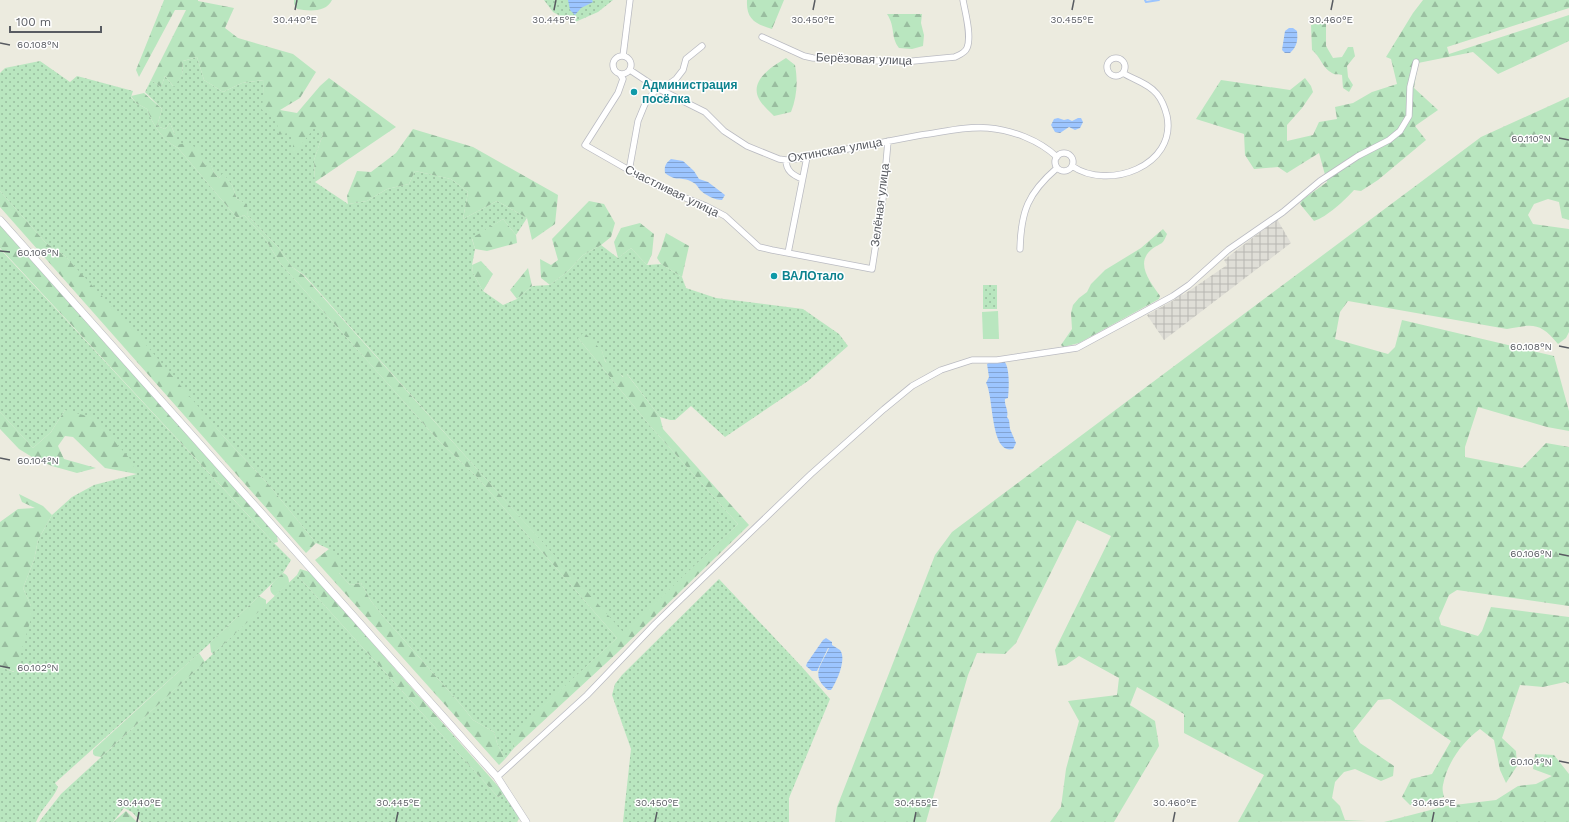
<svg xmlns="http://www.w3.org/2000/svg" width="1569" height="822" viewBox="0 0 1569 822" font-family="'Work Sans',sans-serif">
<style>
.industrial{fill:url(#industrial-grid)}
.green{fill:url(#green-dots)}
.forest{fill:url(#forest-firs)}
.pitch{fill:#b9e6bf}
.water{fill:url(#water-rules)}
.lines{fill:none;stroke-linecap:round;stroke-linejoin:round}
.stream{stroke:#9cc5ff;stroke-width:2}
.minor-casing{stroke:#babbc2;stroke-width:7}
.tertiary-casing{stroke:#babbc2;stroke-width:8}
.minor{stroke:#fff;stroke-width:5.5}
.tertiary{stroke:#fff;stroke-width:7}
.ticks{fill:none;stroke:#585b61;stroke-width:1.5}
.culture-dot{fill:#0f9aa8;stroke:#fff;stroke-width:1.5}
.labels{text-anchor:middle;dominant-baseline:central;stroke-width:3;stroke-linejoin:round;paint-order:stroke}
.street-label{font-size:12px;fill:#585b61;stroke:#fff}
.culture-label{font-size:12px;font-weight:bold;fill:#0d838f;stroke:#fff;text-anchor:start}
.ticks-label{font-size:10px;text-anchor:middle;fill:#585b61;stroke:#fff;stroke-width:3;stroke-linejoin:round;paint-order:stroke}
</style>
<defs>
<pattern id="industrial-grid" width="8" height="8" patternUnits="userSpaceOnUse"><rect width="8" height="8" fill="#dfded7"/><path d="M0 4h8M4 0v8" fill="none" stroke="#b8b7b2"/></pattern>
<pattern id="green-dots" width="8" height="8" patternUnits="userSpaceOnUse"><rect width="8" height="8" fill="#b9e6bf"/><path d="M2 2h.1M6 6h.1" fill="none" stroke="#99bd9f" stroke-width="1.8" stroke-linecap="round"/></pattern>
<pattern id="forest-firs" width="22" height="20" patternUnits="userSpaceOnUse"><rect width="22" height="20" fill="#b9e6bf"/><path d="M5 1l3.5 6h-7zM16 11l3.5 6h-7z" fill="#99bd9f"/></pattern>
<pattern id="water-rules" width="6" height="5" patternUnits="userSpaceOnUse"><rect width="6" height="5" fill="#9cc5ff"/><path d="M0 2.5h6" fill="none" stroke="#82a3d2"/></pattern>
</defs>
<rect width="100%" height="100%" fill="#ecebdf"/>
<path class="industrial" d="M1277,219l14,24 -127,97 -17,-25 27,-15 8,-6 1,1 44,-30 -3,-5z"/>
<path class="green" d="M544,0h69l-15,12 -25,11 -20,-11z
M197,57l7,23 19,12 19,-9 22,-3 -1,30 15,8 15,14v22l22,-28 8,8 -9,26 1,22 33,22 19,-3 20,-12 22,-5 6,-13 36,8 17,13 -5,27 34,-18 30,17 -11,17 -13,-16 -31,20 3,10 -3,16 1,8 10,18 20,14 14,-6 15,-13 18,-1 18,-14 15,-16 18,-10 17,13 13,-10 16,17 14,-1 21,13 4,11 30,10 87,11 36,25 9,12 -40,35 -83,56 -34,-31 -16,14h-5l-10,-3 -33,-43 -3,3c-12,-8 -19,-11 -22,-26l-24,-13 73,89 87,97 -114,110 -320,-359 -12,-8 -14,-20 -30,-31 -2,-12 -9,-5 -5,-14 -9,-11 -4,4 -5,-5 -4,-10 -4,4 -4,-6 -27,-16v-10l-5,-12 -5,6 -8,-3 5,-17 -17,-17 6,-12 10,7 4,-11 8,10 9,-11 1,-14z
M40,61l30,21 7,-6 56,15 -2,6 5,6 11,6c6,16 15,31 31,39l59,70 7,-3 20,22 16,26 159,178 38,36 140,161 -104,97 1,13 -9,11 -8,-16 -3,-11 -21,-12 -11,-14 -80,-91 -11,-14 -10,-18 -11,2 -11,-12 -10,-24 -13,-6 -47,-58 -45,-48 -159,-181 -19,-13 -46,-52v-118l5,-5z
M0,249l274,294 17,17 -8,13 -76,73 -152,137 3,4c-6,14 -16,20 -22,35h-36v-155l14,5 17,-66 -8,-18 11,-28 4,-20 14,-25 20,-18 22,-12 43,-11 -72,-64 -14,22 -18,16 -33,-36z
M983,285h14v24h-14z
M297,575l201,222 7,-4 15,24 -3,5h-376l-9,-10 -8,-4 -11,14h-74l22,-28 137,-126z
M719,579l83,88 28,32 -41,99v24h-166l8,-73 -19,-54 3,-11 7,-9z"/>
<path class="forest" d="M164,0h34v1l36,7 -9,20 13,10 55,16 23,18 -16,26 -20,12 17,3 23,-27 9,-8 67,49 -81,55 -1,-22 9,-26 -8,-7 -22,28v-23l-15,3 -1,-17 -15,-8 2,-30 -22,3 -19,9 -19,-12 -7,-23 -14,4 -1,14 -8,12 -9,-11 -4,11 -10,-7 35,-70h-11l-36,67 -3,-7z
M294,0h38c-6,13 -24,11 -35,9l-3,-5z
M747,0h37l-12,29c-17,-5 -26,-10 -25,-29z
M1423,0h146v8l-122,39 2,7 120,-39v26l-71,33 -25,-22 -55,11 -4,25 24,22 -23,16 11,14 -48,40 -17,11 -7,-1c-9,10 -27,27 -40,31l-14,-17 2,-4 25,-18 -8,-29 -32,20 -9,-6 -24,2 -9,-14 -1,-21 -48,-15 25,-39 69,10 15,-12 6,8 2,6 -11,16 -15,17v16l26,-6 6,-13 18,-3 -2,-12 18,-4 19,-11 25,-8 -6,-25 -5,-2 27,-44z
M887,14h35l-1,9 3,12 -1,11 -11,3 -13,-1c-9,-12 -3,-20 -12,-34z
M1320,23l6,1v22l7,12 9,-1 6,-10h5l2,9 -8,10 1,11 5,8 -4,7 -6,-4 -1,-13c-3,-1 -8,0 -10,-2 -9,-4 -12,-17 -20,-23l-1,-25z
M786,58l9,7c3,16 2,32 -4,47l-17,4c-5,-5 -12,-11 -15,-17 -10,-19 14,-33 27,-41z
M144,93l18,16 -5,17 8,3 5,-6 5,12 1,10 11,-2 12,6 3,12 4,5 4,-4 4,11 5,5 4,-5 9,12 5,14 10,5 1,12 30,31 14,20 11,8 321,358 114,-109 -87,-97 -73,-89 6,-6 18,19 3,10 18,16 3,-4 34,44 3,12 86,96 -132,128 -103,95 -2,-13 105,-97 -140,-161 -38,-36 -159,-178 -16,-26 -20,-22 -7,3 -59,-70c-16,-8 -25,-23 -31,-39l-11,-6 -5,-7z
M1569,97v123l-7,-2 -3,-16 -11,-3 -14,5 -6,11 5,9 36,5v103l-3,6 -8,6c-18,-22 -25,-20 -51,-15l-159,-28 -8,11 -5,27 53,15 7,-7 7,-27 152,36 15,55v20l-22,-4 -69,-20 -13,40v10l57,11 24,-25 23,4v159l-112,-16 -8,5 -10,23 2,7 37,11 4,-5 9,-24 78,10v67l-4,-2 -22,5 -23,-2 -18,53 14,13 1,15 -11,17 -6,-13 -6,-30 -14,-11c-17,12 -33,34 -37,56 -1,4 0,8 1,12l-34,8 -8,-8 9,-18 21,-5 19,-33 -61,-42 -12,1 -25,31 7,12 34,23 -1,10 -12,5 -26,-12 -11,3 -9,10 -3,16 8,8 5,14 22,1 -129,1 26,-47 -80,-42v-19l-47,-27 -7,18 25,16 4,25 -45,76h-64l11,-15 5,-38 13,-48 -11,-20 49,-6 2,-17 -40,-22 -13,9 -8,1 -3,-16 56,-114 -34,-16 -61,123 -11,11 -28,-1 -9,22 -42,147h-91l2,-15 98,-252 17,-23 529,-395z
M413,129l60,18 85,48 -3,29 -23,16 -5,-22 -30,-17 -34,18 5,-27 -17,-13 -36,-8 -6,13 -22,5 -20,12 -19,3 -1,-8 10,-25 14,1 25,-19z
M0,191l46,52 19,13 71,77 88,104 45,48 47,58 -10,10 -306,-346z
M589,201l15,3 11,19 -4,14 -10,8 -18,10 -15,16 -18,14 -9,-7 -1,-19 11,6 7,-5 -6,-21z
M503,219l13,16 1,8 -30,8 -12,-2 -3,-11z
M0,222l277,314 1,6 -4,1 -274,-295z
M640,223l14,11 -2,20 -5,11 -16,-17 -13,10 -4,-16 7,-14z
M1163,229l4,5c-5,12 -5,8 -15,15 -18,14 -1,34 8,47l-1,3 -80,44 -16,4 -2,-2 11,-16 -1,-16 2,-8 6,-7 8,-6 4,-8 14,-14 36,-22z
M666,233l23,13 -7,31 -21,-13 -4,-6 4,-9z
M481,261l12,13 -10,17 -10,-18 -1,-8z
M528,268l4,18 -15,13 -7,-9z
M65,410l29,8 37,42 6,14 -32,-6 -32,-31 -8,-1 -7,10 6,13 32,9 -19,5 -25,-7 -20,-9 -13,-8 -19,-20v-17l33,36 18,-16z
M19,494l24,12 9,9 -14,25 -4,20 -11,28 8,18v13l-16,53 -15,-5v-145l18,-13 17,-1 -13,-6z
M329,549l12,14 -2,10 11,12 11,-2 10,18 11,14 80,91 11,14 21,12 3,11 8,16 -6,6 -184,-205z
M300,569l10,3 194,221 -6,4 -201,-222z
M283,573c5,2 6,5 6,10l-14,13c-12,-8 2,-17 8,-23z
M259,596l7,4v5l-53,49 -2,-2 -1,-9z
M199,653l6,9 -104,95 -6,-1 -2,-2v-4z
M1535,754l19,1 15,19v48h-185l62,-16 50,-6 22,-14 18,-2 16,-8 -19,-7z
M126,811l11,11h-24z"/>
<path class="pitch" d="M998,311l1,28h-16l-1,-27z"/>
<path class="water" d="M568,0h24l1,2 -12,6 -6,7 -5,-5z
M1289,28h4l4,3c1,10 0,15 -7,22h-5l-3,-3 3,-19z
M1058,118l6,2 4,-1 4,2 6,-3h3l2,4 -3,6 -5,2 -6,-3 -9,6 -5,-1 -4,-7 3,-6z
M671,159l12,2 11,10 5,8 9,3 17,13 -3,5c-7,0 -17,-5 -22,-10 -2,-3 -4,-6 -6,-7 -12,-8 -16,0 -29,-10 -1,-7 1,-10 6,-14z
M1004,361c6,6 5,27 4,37l-3,1c-1,7 4,11 2,18l2,3 1,9 6,14 -3,6c-23,6 -19,-53 -27,-66l3,-6 -2,-13 3,-2z
M826,638l6,4v3l8,5c7,9 -3,31 -9,40h-3c-18,-15 -7,-24 1,-42h-1l-11,23h-5l-6,-5 1,-3 16,-23z"/>
<g class="lines">
<path class="stream" d="M1145,0l1,2 13,-2"/>
<defs>
<path id="minor" d="M762,37l42,19 9,2 90,4 52,-5c4,-2 10,-4 12,-9 5,-12 -2,-36 -4,-48
M613 65a9 9 0 1 1 18 0a9 9 0 1 1-18 0Z
M623,56l7,-56
M1107 67a9 9 0 1 1 18 0a9 9 0 1 1-18 0Z
M630,70l27,18 48,24 19,19 23,15 32,13 7,1 9,-1c42,-8 84,-16 126,-24 22,-3 45,-9 67,-7 24,2 51,12 69,29
M620,74l3,5 -5,14 -33,52 56,32 37,18 28,11 19,10 34,31 13,3 100,19 11,-71 5,-57
M1055 162a9 9 0 1 1 18 0a9 9 0 1 1-18 0Z
M786,160c0,11 7,15 16,19
M1072,166c36,25 105,0 95,-50 -2,-8 -5,-16 -10,-22 -9,-11 -23,-14 -34,-21
M629,171l9,-50 7,-17 12,-16 12,-4 7,-5 7,-9 3,-11 16,-13
M1020,249c1,-38 8,-56 37,-81
M788,253l19,-96
M497,777l90,-82 68,-71 156,-150 73,-65 28,-23 29,-16 31,-10h25l80,-12 96,-52 16,-11 39,-35 55,-38 37,-31 38,-25 31,-16 11,-9 9,-15 1,-29 6,-25"/>
<path id="tertiary" d="M0,220l497,557 29,45"/>
</defs>
<use href="#minor" class="minor-casing"/>
<use href="#tertiary" class="tertiary-casing"/>
<use href="#minor" class="minor"/>
<use href="#tertiary" class="tertiary"/>
</g>
<path class="ticks" d="M295,10l2,-10M554,10l2,-10M813,10l2,-10M1072,10l2,-10M1331,10l2,-10M0,43l10,2M1559,138l10,2M0,251l10,1M1559,346l10,2M0,458l10,2M1559,554l10,2M0,666l10,2M1559,761l10,2M137,822l2,-10M396,822l2,-10M655,822l2,-10M914,822l2,-10M1173,822l2,-10M1432,822l2,-10"/>
<g class="culture-dot">
<circle cx="634" cy="92" r="4"/>
<circle cx="774" cy="276" r="4"/>
</g>
<g class="labels">
<g class="street-label">
<text transform="translate(864 59) rotate(2)">Берёзовая улица</text>
<text transform="translate(835 150) rotate(-10)">Охтинская улица</text>
<text transform="translate(672 191) rotate(26)">Счастливая улица</text>
<text transform="translate(880 205) rotate(-83)">Зелёная улица</text>
</g>
<g class="culture-label">
<text x="642" y="85">Администрация<tspan x="642" dy="14">посёлка</tspan></text>
<text x="782" y="276">ВАЛОтало</text>
</g>
</g>
<g class="ticks-label">
<text x="295" y="23">30.440°E</text>
<text x="554" y="23">30.445°E</text>
<text x="813" y="23">30.450°E</text>
<text x="1072" y="23">30.455°E</text>
<text x="1331" y="23">30.460°E</text>
<text x="38" y="48">60.108°N</text>
<text x="1531" y="142">60.110°N</text>
<text x="38" y="256">60.106°N</text>
<text x="1531" y="350">60.108°N</text>
<text x="38" y="464">60.104°N</text>
<text x="1531" y="557">60.106°N</text>
<text x="38" y="671">60.102°N</text>
<text x="1531" y="765">60.104°N</text>
<text x="139" y="806">30.440°E</text>
<text x="398" y="806">30.445°E</text>
<text x="657" y="806">30.450°E</text>
<text x="916" y="806">30.455°E</text>
<text x="1175" y="806">30.460°E</text>
<text x="1434" y="806">30.465°E</text>
</g>
<path d="M10 26v6h91v-6" fill="none" stroke="#585b61" stroke-width="2"/>
<text x="16" y="26" font-size="12" fill="#585b61" stroke="#ffffff" stroke-width="3" paint-order="stroke">100 m</text>
</svg>
